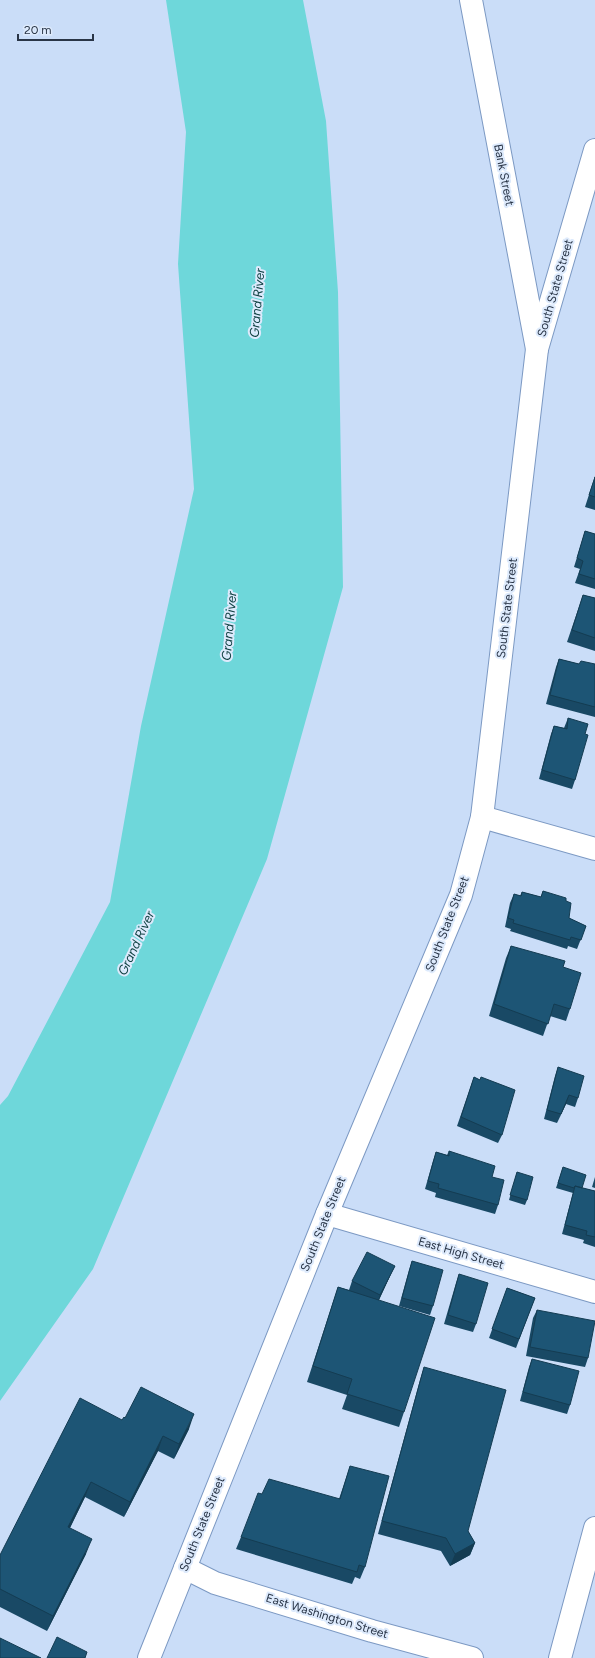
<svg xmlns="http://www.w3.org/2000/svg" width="595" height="1658" viewBox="0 0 595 1658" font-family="Figtree,sans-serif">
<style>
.water{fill:#6ed7da}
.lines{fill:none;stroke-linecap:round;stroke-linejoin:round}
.street-casing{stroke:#7c99c3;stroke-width:24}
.secondary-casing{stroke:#7c99c3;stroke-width:24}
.street{stroke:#fff;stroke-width:22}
.secondary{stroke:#fff;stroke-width:22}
.wall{fill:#194965}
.shaded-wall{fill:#143c52}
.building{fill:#1d5575;stroke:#143c52}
.labels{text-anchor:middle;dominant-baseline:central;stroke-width:4;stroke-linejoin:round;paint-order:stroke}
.street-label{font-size:12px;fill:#293547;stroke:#ddeafc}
.water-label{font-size:13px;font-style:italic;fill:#114243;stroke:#ddeafc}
</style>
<rect width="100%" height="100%" fill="#caddf8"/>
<path class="water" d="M166,0h137l23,121 12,171 5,295 -76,272 -174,410 -93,132v-296l8,-9 102,-194 31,-176 53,-237 -16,-225 8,-132z"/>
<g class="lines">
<defs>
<path id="street" d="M471,0l66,349
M482,817l113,32
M327,1214l268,78
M185,1568l30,15 157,48 100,27
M560,1658l35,-130"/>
<path id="secondary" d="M149,1658l178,-444 134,-319 21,-78 55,-468 58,-199"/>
</defs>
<use href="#street" class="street-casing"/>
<use href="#secondary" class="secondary-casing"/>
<use href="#street" class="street"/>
<use href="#secondary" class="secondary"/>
</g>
<path class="wall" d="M595,476v34l-10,-3z
M585,531l10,3v55l-20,-6 5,-14 -6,-2z
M583,595l12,3v53l-28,-9z
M559,659l20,5h16v53l-49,-13 10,-37z
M568,718l17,16 -10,46 -3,9 -33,-10 12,-45 3,-8 10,2z
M543,891l23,10 3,17 17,8 -9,23 -9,-3 -1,3 -57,-18 1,-2 -6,-2 5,-24 4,-9 6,2 2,-4 19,5z
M511,946l52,21 7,42 -4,12 -16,-5 -7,20 -54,-20 17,-58z
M558,1067l20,31 -3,9 -9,-3 -9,19 -13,-4 11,-43z
M474,1077l6,3 22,55 -4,8 -41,-17z
M449,1151l43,26 6,28 -3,9 -60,-17 1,-4 -11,-4 8,-28 3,-9 11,3z
M563,1167l19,21 13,3v56l-12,-4 1,-3 -22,-6 11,-41 -17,-5z
M517,1172l10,28 -2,5 -16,-5z
M595,1177v11l-3,-1z
M412,1261l21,45 -3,9 -31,-9 10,-36z
M395,1266l-4,8 -12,26 25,112 -5,15 -57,-18 5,-14 -40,-13 26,-80 5,-15 11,3 3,-9z
M459,1274l17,50 -3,8 -29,-8 12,-41z
M507,1288l28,10 -19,50 -27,-10z
M537,1310l51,48 -3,9 -59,-11 7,-38z
M532,1359l38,46 -3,9 -47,-13 9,-34z
M424,1367l44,164 7,12 -5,12 -20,11 -9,-15 -63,-17 42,-154z
M125,1418l64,11 -15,30 -16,-8 -34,66 -39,-20 -15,31 16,26 -39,77 -47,-24v-52l122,-135z
M350,1466l15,101 -5,12 -5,-2 -3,7 -116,-35 5,-12 98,-38z"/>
<path class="shaded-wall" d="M569,1095l-3,9 -9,19 4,-9z
M395,1266l-4,8 -14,30 3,-9z
M194,1414l-5,15 -15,30 5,-15z
M163,1436l-5,15 -34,66 6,-15z
M91,1482l-6,15 -22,45 5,-15z
M92,1539l-6,15 -39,77 6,-15z
M475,1543l-5,12 -20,11 5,-12z"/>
<path class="building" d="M595,477v20l-6,-2z
M585,531l10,3v45l-16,-5 4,-13 -6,-3z
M583,595l12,3v40l-23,-8z
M559,659l20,5 2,-3 14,3v43l-45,-12z
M568,718l20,6 -3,10 3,1 -13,45 -33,-10 12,-44 13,3z
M543,891l23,7v3l5,2 -2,15 17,8 -5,14 -10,-3 -1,3 -57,-17 1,-3 -6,-2 6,-24 7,2 1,-4 19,5z
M511,946l54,15 -2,6 18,6 -11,36 -16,-5 -6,20 -54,-20z
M558,1067l26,9 -6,22 -9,-3 -8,19 -14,-4z
M474,1077l6,3 1,-3 34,13 -13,45 -41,-18z
M449,1151l46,15 -3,11 12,3 -6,25 -60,-17 1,-4 -11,-3 8,-29 13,4z
M563,1167l23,8 -4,13 -7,-2 -1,2 -16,-5z
M517,1172l16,5 -6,23 -17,-5z
M575,1186l20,5v46l-9,-2 1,-4 -22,-6z
M367,1252l28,14 -15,29 -28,-14z
M412,1261l31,9 -10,36 -31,-8z
M459,1274l29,9 -12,41 -28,-9z
M338,1287l97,31 -31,94 -57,-18 5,-15 -39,-13z
M507,1288l28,10 -16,41 -27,-10z
M537,1310l58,11 -7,37 -58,-11z
M532,1359l47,12 -9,34 -47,-13z
M424,1367l82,23 -38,141 7,12 -20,11 -9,-16 -64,-17z
M141,1387l53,27 -15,30 -16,-8 -33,66 -39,-20 -23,45 24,12 -39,77 -53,-27v-34l80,-157 42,22 2,-3 1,1z
M350,1466l39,10 -24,91 -6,-2 -2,7 -116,-35 17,-44 4,1 7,-15 71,20z
M57,1637l30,15 -2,6h-38z
M0,1638l41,20h-41z"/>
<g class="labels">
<g class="street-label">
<text transform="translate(504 175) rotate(79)">Bank Street</text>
<text transform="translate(555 288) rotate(-74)">South State Street</text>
<text transform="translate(507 608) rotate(-83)">South State Street</text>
<text transform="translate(447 924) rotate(-69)">South State Street</text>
<text transform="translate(323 1224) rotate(-68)">South State Street</text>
<text transform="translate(461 1253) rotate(16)">East High Street</text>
<text transform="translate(202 1524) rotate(-68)">South State Street</text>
<text transform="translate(327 1616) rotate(17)">East Washington Street</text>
</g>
<g class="water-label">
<text transform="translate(257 303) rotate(-85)">Grand River</text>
<text transform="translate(229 626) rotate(-85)">Grand River</text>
<text transform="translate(136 943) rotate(-65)">Grand River</text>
</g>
</g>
<path d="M18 34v6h75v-6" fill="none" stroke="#293547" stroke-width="2"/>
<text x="24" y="34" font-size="12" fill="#293547" stroke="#ddeafc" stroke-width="3" paint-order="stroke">20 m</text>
</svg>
